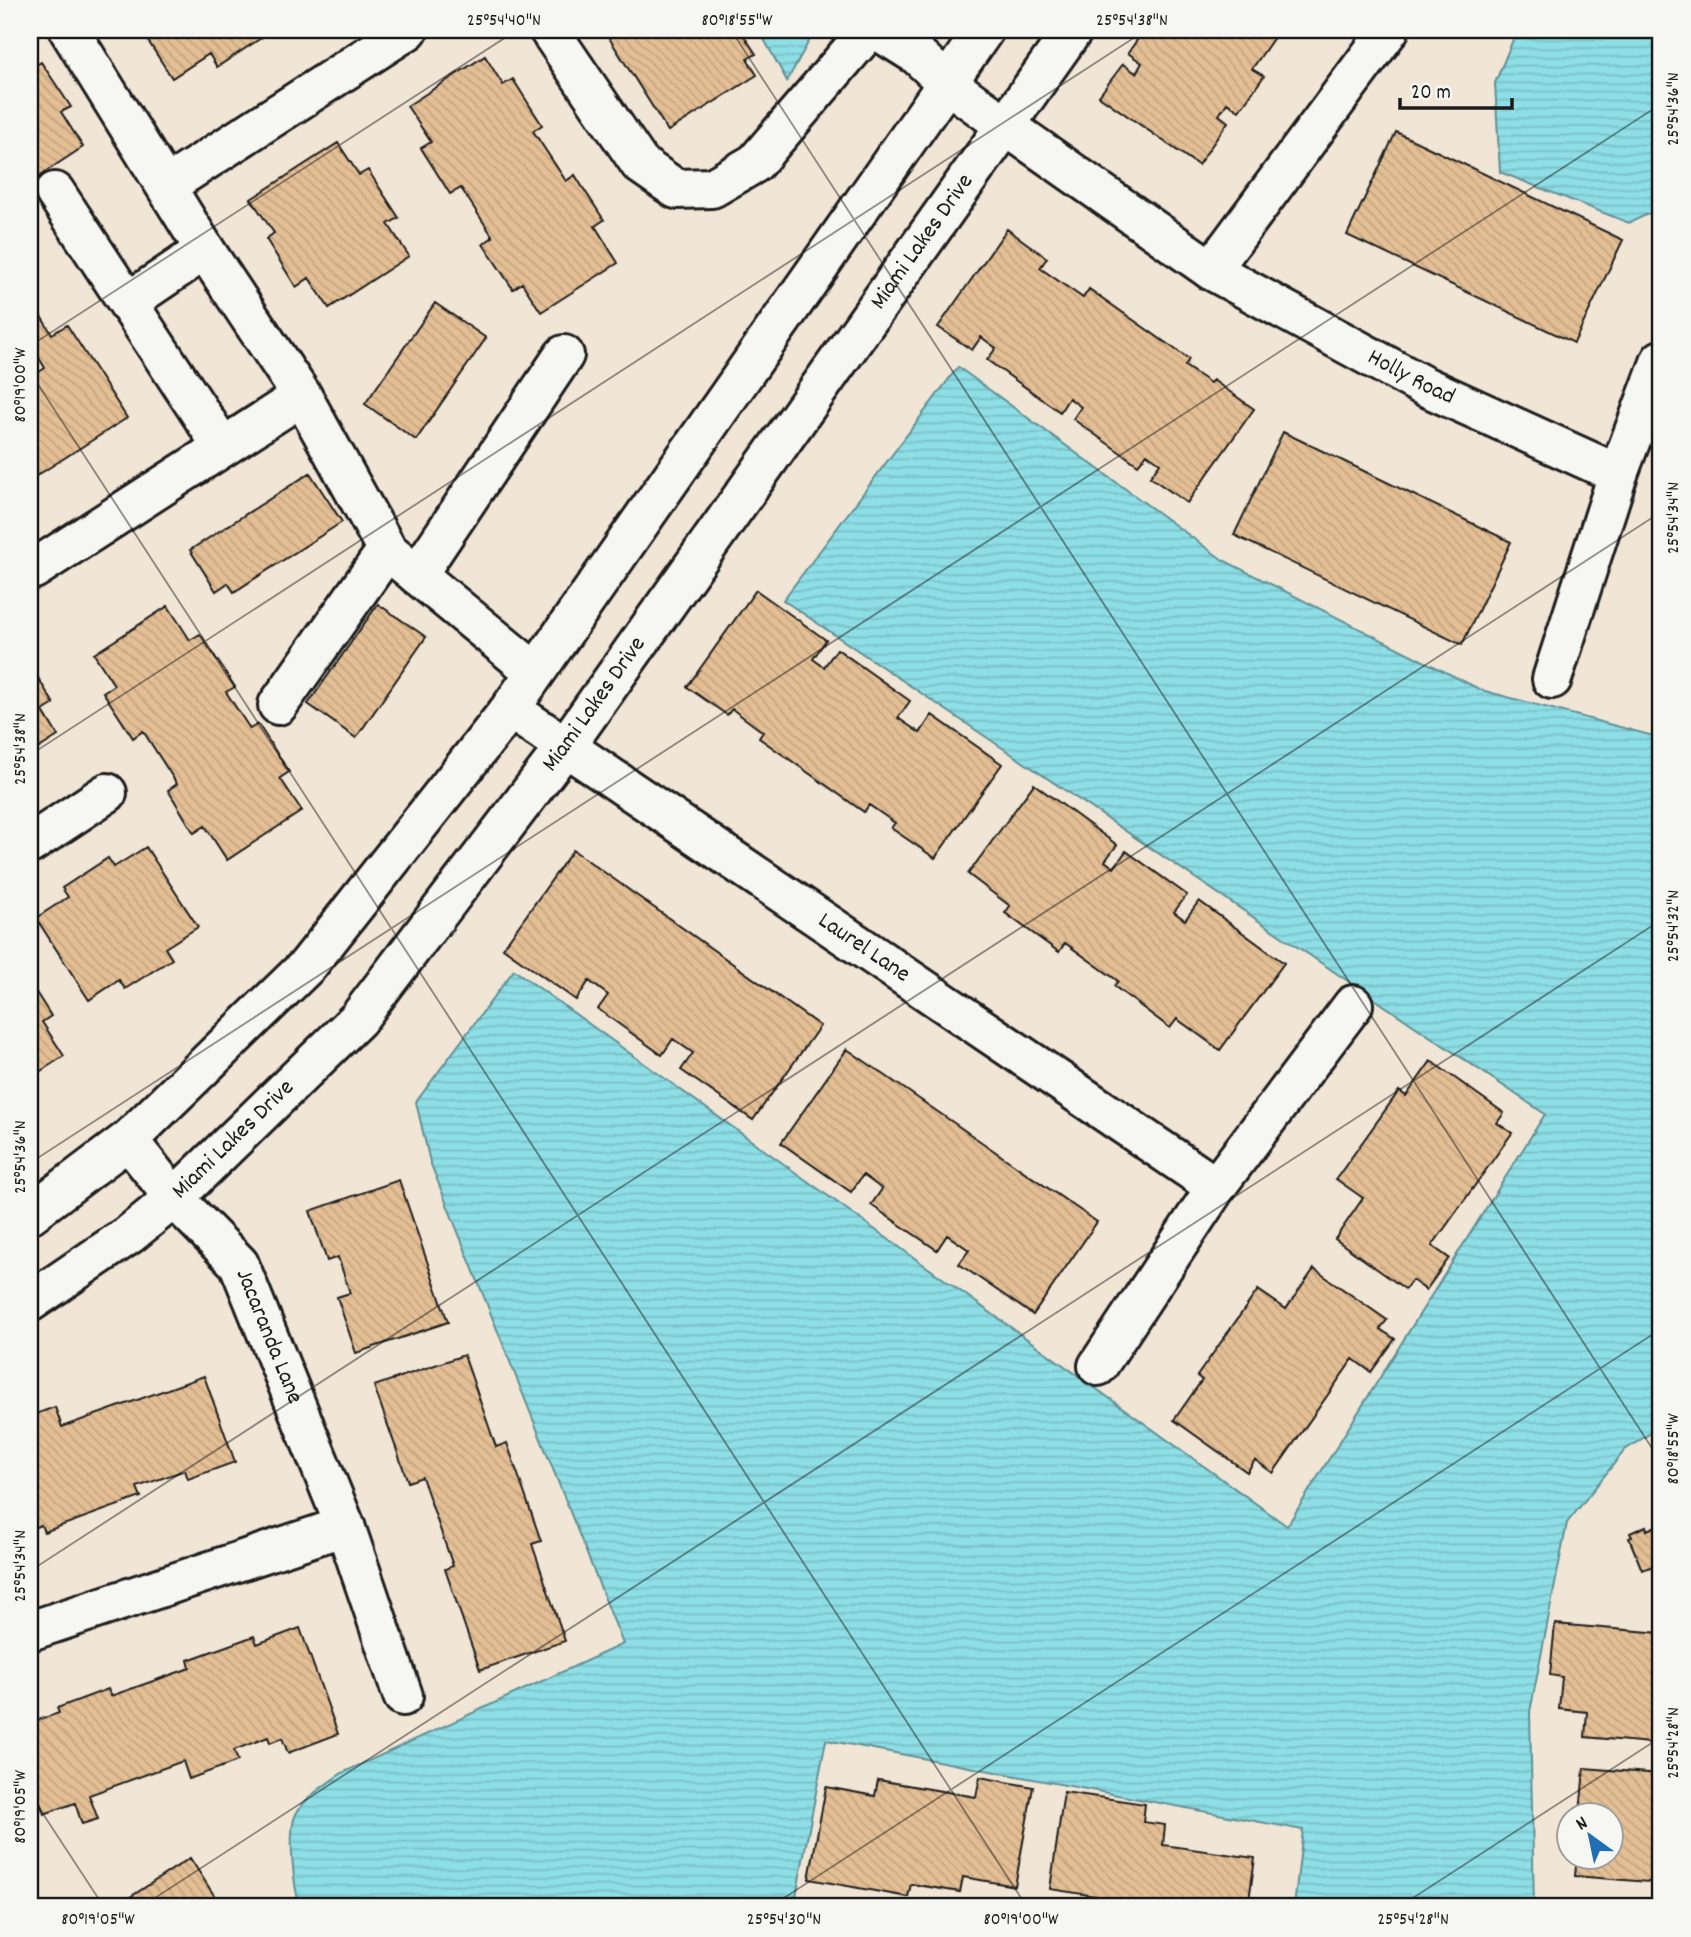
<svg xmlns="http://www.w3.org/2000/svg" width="1691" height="1937" viewBox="0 0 1691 1937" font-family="Dekko,sans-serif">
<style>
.water{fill:url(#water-rules);stroke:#609095;stroke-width:2}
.building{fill:url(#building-back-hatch);stroke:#1c1c1c;stroke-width:2}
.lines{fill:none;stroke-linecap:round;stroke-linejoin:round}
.minor-casing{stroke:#1c1c1c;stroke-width:44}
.major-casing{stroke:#1c1c1c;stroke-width:44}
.minor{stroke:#f6f6f2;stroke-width:38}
.major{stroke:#f6f6f2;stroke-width:38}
.ticks{fill:none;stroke:#1c1c1c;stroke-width:2;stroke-opacity:0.45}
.labels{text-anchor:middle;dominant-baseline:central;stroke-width:5;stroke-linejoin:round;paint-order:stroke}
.street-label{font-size:24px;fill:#1c1c1c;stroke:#f6f6f2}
.neatline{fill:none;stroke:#1c1c1c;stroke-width:2.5}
.ticks-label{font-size:18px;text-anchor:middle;fill:#1c1c1c}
</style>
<defs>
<pattern id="water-rules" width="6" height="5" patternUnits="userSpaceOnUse" patternTransform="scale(1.75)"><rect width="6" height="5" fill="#8ddee5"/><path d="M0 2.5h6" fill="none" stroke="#79bec4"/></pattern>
<pattern id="building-back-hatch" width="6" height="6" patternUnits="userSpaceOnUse" patternTransform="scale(1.75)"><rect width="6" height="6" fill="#e4bf95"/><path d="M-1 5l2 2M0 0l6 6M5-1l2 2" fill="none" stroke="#c3a480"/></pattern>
</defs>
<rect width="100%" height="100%" fill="#f1e6d6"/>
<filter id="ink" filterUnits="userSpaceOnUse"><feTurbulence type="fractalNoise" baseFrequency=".0143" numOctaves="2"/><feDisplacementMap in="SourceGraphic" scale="14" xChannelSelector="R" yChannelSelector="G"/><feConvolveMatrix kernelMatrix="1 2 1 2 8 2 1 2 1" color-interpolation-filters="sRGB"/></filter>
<g filter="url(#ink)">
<path class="water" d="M759,30h56l-28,51z
M1517,30h144v178l-32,15 -129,-51 -5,-89z
M958,367l265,193 258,130 180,48v688l-36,24 -58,73 -37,189 4,195h-240l9,-77 -477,-90 -32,167h-494c-6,-19 -13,-75 -4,-93 9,-17 31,-30 46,-41l281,-129 -193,-482 -14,-60 98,-132 773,556 258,-412 -762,-514z"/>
<path class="building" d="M141,30h114l6,8 -44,29 -8,-13 -37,24z
M604,30h136l16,24 -9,5 10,16 -89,56z
M1144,30h143l-5,6 -5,-3 -25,36 12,7 -25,35 -12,-8 -8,12 9,7 -30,43 -99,-69 24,-32 13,9 6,-10 -14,-10z
M485,56l18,29 10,-6 10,16 19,30 -9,6 33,50 9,-6 10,16 19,29 -9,6 23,37 -77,49 -19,-29 -9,6 -30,-45 10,-7 -32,-49 -11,6 -10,-16 -19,-30 10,-6 -24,-36z
M41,62l30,45 -10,5 22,35 -53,35v-113z
M1396,132l227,108 -49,103 -227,-108z
M338,143l21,32 9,-5 31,48 -11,6 21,32 -80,52 -20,-30 -13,9 -30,-48 8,-6 -23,-34z
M1007,229l40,29 -7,10 43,30 6,-9 100,70 -4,7 25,17 3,-3 41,29 -67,94 -37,-26 10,-14 -13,-9 -9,11 -65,-46 8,-12 -12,-9 -9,14 -73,-52 9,-12 -15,-11 -9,13 -34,-23z
M30,299l22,35 15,-9 60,93 -97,62v-102l15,-10 -9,-15 -6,4z
M435,303l51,35 -70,102 -51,-36z
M1283,432l228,110 -49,103 -228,-110z
M310,473l32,49 -108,70 -6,-9 -12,8 -26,-41z
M756,590l70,50 -13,19 11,8 13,-18 73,52 -12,17 22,15 12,-18 70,49 -67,94 -44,-30 4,-5 -26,-18 -5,7 -105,-74 4,-6 -31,-23 -5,6 -40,-28z
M378,604l48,33 -70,101 -48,-34z
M168,606l22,34 10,-6 35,53 -9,5 24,37 8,-5 31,48 -9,6 22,33 -75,49 -22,-34 -11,7 -26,-43 9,-6 -34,-53 -10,7 -30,-46 11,-7 -20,-31z
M30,665l24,39 -11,7 15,25 -28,18z
M1034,784l83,61 -12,16 9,7 12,-17 61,44 -13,17 11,8 14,-19 85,62 -64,87 -43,-31 -7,9 -56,-42 4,-5 -53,-38 -6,9 -54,-39 5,-7 -42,-32z
M146,847l52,80 -33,21 7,11 -47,30 -6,-9 -30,20 -53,-82 32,-21 -6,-9 46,-30 6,9z
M573,850l247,176 -67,94 -72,-50 12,-17 -20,-14 -11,16 -64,-46 10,-14 -19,-14 -13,19 -73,-52z
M30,983l21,33 -9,6 22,34 -34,22z
M847,1049l250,173 -64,93 -74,-51 10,-14 -22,-15 -10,15 -66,-45 11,-16 -19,-14 -12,17 -70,-49z
M1431,1061l73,52 -7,10 15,10 -80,113 17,12 -23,32 -14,-10 -7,9 -70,-50 28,-41 -27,-19 63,-88 7,5z
M399,1180l49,142 -92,31 -19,-56 13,-4 -12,-36 -11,4 -17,-50z
M1314,1269l73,51 -7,9 15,10 -24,33 -18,-13 -80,114 -18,-13 -8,12 -73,-52 28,-40 -5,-4 61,-86 28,19z
M464,1355l32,92 11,-4 34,98 -9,3 33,97 -85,29 -35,-101 8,-3 -31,-89 -14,5 -34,-96z
M204,1376l31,86 -47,17 -3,-9 -48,17 4,10 -97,35 -3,-7 -11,4v-113l25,-9 7,20z
M1661,1524v53l-5,-12 -14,5 -13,-32 3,-1 -2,-4 16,-7 1,4z
M1555,1624l106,9v111l-76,-7 2,-25 -28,-3 3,-32 -12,-2z
M300,1628l38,106 -50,19 -6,-15 -12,5 -2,-6 -34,13 4,11 -49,18 -6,-18 -94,34 9,24 -16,5 -7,-21 -31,11 -14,-40v-51l29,-10 -2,-5 51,-19 3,7 79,-28 -2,-8 66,-24 3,8z
M1584,1768l77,6v109l-86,-7 2,-20h33v-42h-30z
M980,1777l53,10 -18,99 -52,-9 -3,15 -49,-8 -3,13 -99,-18 17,-92 49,9 3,-16 98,17z
M1064,1792l81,12 -2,18 22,3 -2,20 92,13 -7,49h-153l1,-11 -46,-7z
M190,1858l29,45 -6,4h-98z"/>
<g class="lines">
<defs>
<g id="minor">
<path d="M69,30l136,220 97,146 85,154 148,122"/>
<path d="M549,30l91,134 36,25 36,-1 43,-25 114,-133"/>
<path id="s1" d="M877,30l40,25 31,29 58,42 205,144 211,115 196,89"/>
<path d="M166,186l242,-156"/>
<path d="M55,192l167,254"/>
<path d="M1211,270l178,-240"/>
<path d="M128,302l77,-52"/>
<path d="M34,569l268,-173"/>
<path d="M417,575l147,-220"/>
<path d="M1552,679l66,-205 43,-114"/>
<path d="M278,705l109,-155"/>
<path id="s2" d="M510,709l706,478"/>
<path d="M30,844l77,-51"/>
<path id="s3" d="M128,1140l46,58 65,66 106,262 58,170"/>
<path d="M1098,1366l118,-179 137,-182"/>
<path d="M30,1631l315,-105"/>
</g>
<g id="major">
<path d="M30,1214l98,-74 180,-175 202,-256 474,-679"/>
<path id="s4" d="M30,1302l100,-68 44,-36 184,-179 207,-272 508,-717"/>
</g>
</defs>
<use href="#minor" class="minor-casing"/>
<use href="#major" class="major-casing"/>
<use href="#minor" class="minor"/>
<use href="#major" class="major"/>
</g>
</g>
<path class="ticks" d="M731,30l930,1432M1654,30l7,10M30,346l487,-316M30,372l997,1535M30,755l1116,-725M30,1163l1631,-1059M30,1571l1631,-1059M30,1794l74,113M141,1907l1520,-987M770,1907l891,-578M1399,1907l262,-170"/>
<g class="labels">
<g class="street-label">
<text stroke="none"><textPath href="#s4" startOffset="1395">Miami Lakes Drive</textPath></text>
<text stroke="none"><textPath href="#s1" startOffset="639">Holly Road</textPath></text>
<text stroke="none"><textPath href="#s4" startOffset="828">Miami Lakes Drive</textPath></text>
<text stroke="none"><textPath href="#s2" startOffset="427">Laurel Lane</textPath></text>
<text stroke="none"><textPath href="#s4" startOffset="261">Miami Lakes Drive</textPath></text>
<text stroke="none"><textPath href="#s3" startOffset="245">Jacaranda Lane</textPath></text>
</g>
</g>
<rect width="1691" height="1937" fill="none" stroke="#f6f6f2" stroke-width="77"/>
<g transform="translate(1590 1836) rotate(327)"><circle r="33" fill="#f6f6f2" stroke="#9f9f9c" stroke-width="2"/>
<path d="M0-5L12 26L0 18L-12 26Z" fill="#1f6fb2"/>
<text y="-10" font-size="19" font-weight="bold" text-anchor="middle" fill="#1c1c1c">N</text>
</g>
<path d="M1400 98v10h112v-10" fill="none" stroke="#1c1c1c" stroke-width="3.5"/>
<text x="1411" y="98" font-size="21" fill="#1c1c1c" stroke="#f6f6f2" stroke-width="5" paint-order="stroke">20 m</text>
<rect x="38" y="38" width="1614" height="1860" class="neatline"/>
<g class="ticks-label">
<text x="504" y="25">25°54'40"N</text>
<text x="737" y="25">80°18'55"W</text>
<text x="1132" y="25">25°54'38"N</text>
<text transform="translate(1672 109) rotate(-90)" y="6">25°54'36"N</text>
<text transform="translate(19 385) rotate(-90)" y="6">80°19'00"W</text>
<text transform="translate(1672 518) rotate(-90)" y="6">25°54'34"N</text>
<text transform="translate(19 749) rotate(-90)" y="6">25°54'38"N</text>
<text transform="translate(1672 926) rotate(-90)" y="6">25°54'32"N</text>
<text transform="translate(19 1157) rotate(-90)" y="6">25°54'36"N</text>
<text transform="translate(1672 1449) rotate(-90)" y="6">80°18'55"W</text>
<text transform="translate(19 1566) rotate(-90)" y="6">25°54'34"N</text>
<text transform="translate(1672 1743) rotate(-90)" y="6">25°54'28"N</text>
<text transform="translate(19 1807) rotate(-90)" y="6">80°19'05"W</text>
<text x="98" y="1924">80°19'05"W</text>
<text x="784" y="1924">25°54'30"N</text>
<text x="1021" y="1924">80°19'00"W</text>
<text x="1413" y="1924">25°54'28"N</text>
</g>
</svg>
